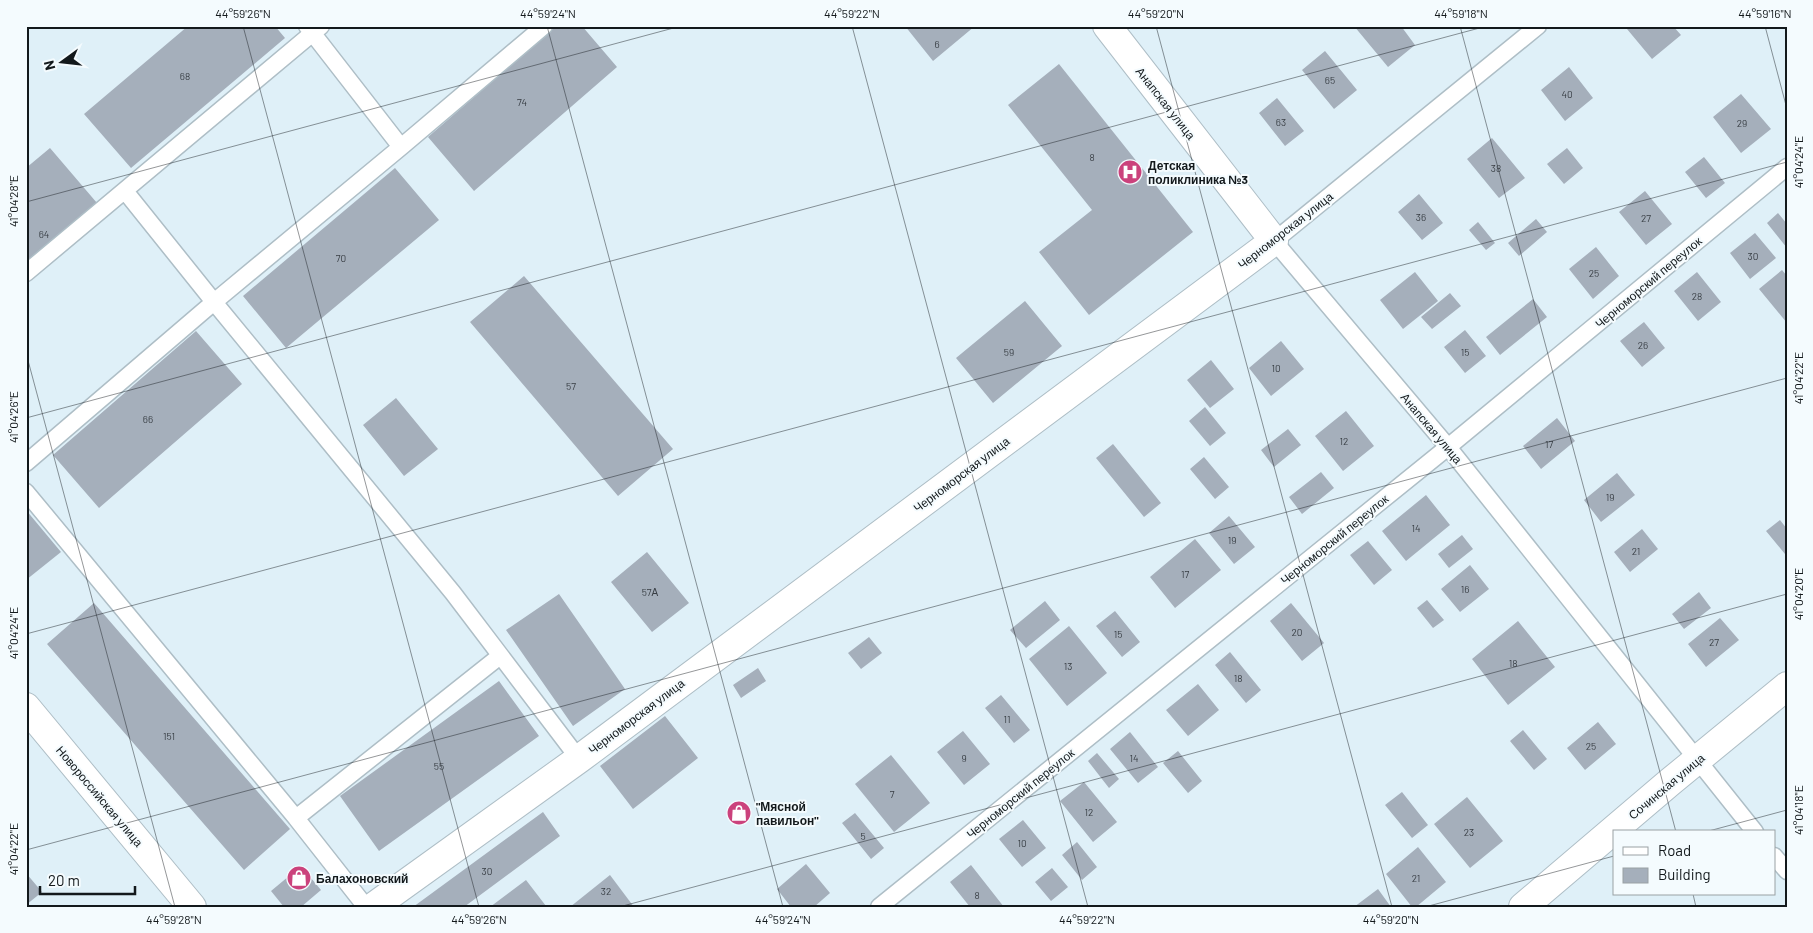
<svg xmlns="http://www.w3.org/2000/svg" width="1813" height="933" viewBox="0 0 1813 933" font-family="Barlow,sans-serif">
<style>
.building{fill:#a5afbb}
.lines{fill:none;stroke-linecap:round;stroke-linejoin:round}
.service-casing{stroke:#aebec6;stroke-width:19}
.minor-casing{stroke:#aebec6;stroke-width:30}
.secondary-casing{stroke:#aebec6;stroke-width:30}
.primary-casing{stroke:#aebec6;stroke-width:30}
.service{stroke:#fff;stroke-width:16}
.minor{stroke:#fff;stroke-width:28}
.secondary{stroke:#fff;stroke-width:28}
.primary{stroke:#fff;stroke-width:28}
.ticks{fill:none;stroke:#13191c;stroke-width:1;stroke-opacity:0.45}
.labels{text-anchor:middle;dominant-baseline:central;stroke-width:4;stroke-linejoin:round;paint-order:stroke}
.number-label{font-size:10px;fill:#383e44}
.street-label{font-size:12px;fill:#13191c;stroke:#f4fbfe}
.poi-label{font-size:12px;font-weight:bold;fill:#13191c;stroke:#f4fbfe;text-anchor:start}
.neatline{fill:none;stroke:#13191c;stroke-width:2}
.ticks-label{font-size:12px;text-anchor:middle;fill:#13191c}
</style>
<rect width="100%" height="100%" fill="#dff0f8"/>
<path class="building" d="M188,26h87l10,12 -154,130 -47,-54z
M556,26h26l35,41 -143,124 -46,-54z
M905,26h70l-42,35z
M1354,26h47l14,19 -27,22z
M1631,26h42l8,9 -29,24 -25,-30z
M1325,51l32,39 -23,19 -32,-39z
M1059,64l134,168 -104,83 -50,-63 53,-42 -84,-105z
M1569,67l24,31 -28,23 -24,-31z
M1741,94l30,35 -30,24 -28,-36z
M1277,98l27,33 -19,15 -26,-33z
M1492,138l33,40 -26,20 -32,-39z
M50,148l47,55 -71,62v-97z
M1567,148l16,20 -19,16 -17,-20z
M1704,157l21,26 -19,15 -21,-26z
M395,168l44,52 -153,128 -43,-52z
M1645,191l27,33 -26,21 -27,-33z
M1419,194l24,29 -21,17 -24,-28z
M1778,213l9,11v24l-20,-25z
M1536,219l11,13 -28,24 -11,-13z
M1478,222l17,21 -9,7 -17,-20z
M1755,233l21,25 -26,21 -20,-26z
M1596,247l23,29 -26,23 -24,-30z
M1782,270l5,6v47l-28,-34z
M1415,272l23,29 -35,28 -23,-29z
M1697,272l24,30 -23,19 -24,-30z
M524,276l149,173 -55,47 -148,-174z
M1450,293l11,13 -29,23 -11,-12z
M1533,299l14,18 -47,38 -14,-18z
M1025,301l37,45 -69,57 -37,-45z
M1644,322l21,26 -23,19 -22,-26z
M1465,330l21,26 -21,17 -21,-26z
M196,331l46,53 -143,124 -46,-53z
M1281,341l23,28 -33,27 -22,-28z
M1211,360l23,29 -24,19 -23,-28z
M396,398l42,51 -34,27 -41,-51z
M1205,407l21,26 -16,13 -21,-25z
M1346,411l28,35 -31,25 -28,-35z
M1557,418l18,23 -34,28 -18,-23z
M1288,429l13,16 -27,22 -13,-17z
M1113,444l48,59 -17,14 -48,-59z
M1204,457l25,30 -14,12 -25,-30z
M1321,472l13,16 -32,26 -13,-17z
M1617,473l18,22 -34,27 -17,-22z
M1426,495l24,30 -44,36 -24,-30z
M26,510l35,42 -35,28z
M1229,516l26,31 -21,17 -25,-31z
M1780,520l7,9v24l-2,1 -19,-23z
M1642,529l16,20 -28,23 -16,-20z
M1462,535l11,14 -24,19 -11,-14z
M1195,539l26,31 -46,38 -25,-31z
M1368,541l24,29 -18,15 -24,-30z
M647,552l42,51 -37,29 -41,-50z
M1470,565l19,24 -29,23 -19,-23z
M1699,592l12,16 -27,21 -12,-15z
M559,594l66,95 -52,37 -67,-96z
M1427,600l17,20 -11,8 -16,-20z
M1045,601l15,19 -34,28 -16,-18z
M94,603l196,226 -46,41 -197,-226z
M1291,603l33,40 -22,18 -32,-40z
M1115,611l25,31 -18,15 -26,-31z
M1720,618l19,22 -33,27 -18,-23z
M1518,621l37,46 -47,38 -36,-46z
M1069,626l38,47 -40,33 -38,-47z
M869,637l13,16 -21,16 -13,-16z
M1230,652l31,38 -15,13 -31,-38z
M758,668l8,13 -25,17 -8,-13z
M499,681l40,55 -160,115 -39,-55z
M1198,684l21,26 -31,26 -22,-26z
M1001,695l29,35 -16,13 -29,-35z
M665,716l33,42 -65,51 -33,-43z
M1598,722l18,22 -31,26 -18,-22z
M1523,730l24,29 -13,11 -24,-29z
M963,731l27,33 -26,21 -27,-33z
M1130,732l28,35 -20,16 -28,-34z
M1178,751l24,30 -14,12 -25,-30z
M1097,753l22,26 -10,9 -21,-27z
M891,755l39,48 -36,29 -39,-48z
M1084,782l33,40 -24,20 -33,-41z
M1402,792l26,33 -16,13 -27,-33z
M1467,797l36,44 -33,27 -36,-44z
M543,812l17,24 -96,71h-51z
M855,813l29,35 -13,11 -29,-36z
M1023,820l23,28 -24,19 -23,-28z
M1077,842l20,25 -15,13 -20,-25z
M1418,847l28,35 -30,25h-4l-26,-33z
M806,864l24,29 -16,14h-23l-14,-18z
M971,865l33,42h-34l-20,-25z
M301,866l20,24 -20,17h-17l-13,-16z
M1052,868l16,19 -17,14 -16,-19z
M26,873l16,19 -16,13z
M610,875l24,32h-64z
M526,880l20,26 -56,1z
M1378,889l13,18h-37z"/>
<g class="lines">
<defs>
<path id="service" d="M307,26l94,121
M1538,26l-264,215 174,206 307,385
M125,191l89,111 187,-155 143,-121
M26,273l295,-247
M26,463l188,-161 239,291 126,166
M26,492l270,326 70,89
M296,818l204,-162
M1774,856l13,15
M879,907l569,-460 339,-280"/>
<path id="minor" d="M373,907l206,-148 695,-518 -167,-215"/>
<path id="secondary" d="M1523,907l147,-125 117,-96"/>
<path id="primary" d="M26,707l166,200"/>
</defs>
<use href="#service" class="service-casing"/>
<use href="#minor" class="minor-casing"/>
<use href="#secondary" class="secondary-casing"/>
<use href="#primary" class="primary-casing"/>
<use href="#service" class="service"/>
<use href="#minor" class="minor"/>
<use href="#secondary" class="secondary"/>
<use href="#primary" class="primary"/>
</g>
<path class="ticks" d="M243,26l236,881M547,26l236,881M852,26l236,881M1156,26l236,881M1460,26l216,806M1765,26l22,83M26,202l655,-176M26,353l149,554M26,418l1461,-392M26,634l1761,-472M1705,832l82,-22M26,850l1761,-472M1693,894l3,13M619,907l1168,-313M1425,907l189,-51"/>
<defs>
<symbol id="hospital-disc" viewBox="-11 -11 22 22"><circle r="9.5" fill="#cb427c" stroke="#f4fbfe"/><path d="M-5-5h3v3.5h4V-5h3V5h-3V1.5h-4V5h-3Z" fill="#fff"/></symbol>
<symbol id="shop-disc" viewBox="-11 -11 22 22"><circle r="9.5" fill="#cb427c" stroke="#f4fbfe"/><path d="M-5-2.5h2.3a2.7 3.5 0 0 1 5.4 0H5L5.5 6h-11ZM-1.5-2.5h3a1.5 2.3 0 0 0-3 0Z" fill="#fff"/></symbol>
</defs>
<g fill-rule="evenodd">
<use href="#hospital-disc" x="1116" y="158" width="28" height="28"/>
<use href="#shop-disc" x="725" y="799" width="28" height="28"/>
<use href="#shop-disc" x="285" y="864" width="28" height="28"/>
</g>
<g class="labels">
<g class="number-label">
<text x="937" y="44">6</text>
<text x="185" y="76">68</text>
<text x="1330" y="80">65</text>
<text x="1567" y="94">40</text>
<text x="522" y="102">74</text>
<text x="1281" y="122">63</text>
<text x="1742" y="123">29</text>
<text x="1092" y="157">8</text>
<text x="1496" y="168">38</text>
<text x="1421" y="217">36</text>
<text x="1646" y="218">27</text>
<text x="44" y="234">64</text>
<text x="1753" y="256">30</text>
<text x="341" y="258">70</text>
<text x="1594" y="273">25</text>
<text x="1697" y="296">28</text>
<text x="1643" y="345">26</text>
<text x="1009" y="352">59</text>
<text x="1465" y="352">15</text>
<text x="1276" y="368">10</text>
<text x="571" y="386">57</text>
<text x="148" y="419">66</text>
<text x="1344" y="441">12</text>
<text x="1549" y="444">17</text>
<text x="1610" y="497">19</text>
<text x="1416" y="528">14</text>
<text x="1232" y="540">19</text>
<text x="1636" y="551">21</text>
<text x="1185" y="574">17</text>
<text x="1465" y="589">16</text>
<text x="650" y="592">57А</text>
<text x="1297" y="632">20</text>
<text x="1118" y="634">15</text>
<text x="1714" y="642">27</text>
<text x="1513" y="663">18</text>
<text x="1068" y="666">13</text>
<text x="1238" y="678">18</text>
<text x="1007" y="719">11</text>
<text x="169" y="736">151</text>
<text x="1591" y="746">25</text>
<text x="964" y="758">9</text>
<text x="1134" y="758">14</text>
<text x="439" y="766">55</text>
<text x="892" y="794">7</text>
<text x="1089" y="812">12</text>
<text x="1469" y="832">23</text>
<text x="863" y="836">5</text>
<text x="1022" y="843">10</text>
<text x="487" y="871">30</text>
<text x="1416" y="878">21</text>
<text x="606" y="891">32</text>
<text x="977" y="895">8</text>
</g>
<g class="street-label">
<text transform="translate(1166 103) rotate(52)">Анапская улица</text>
<text transform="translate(1285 230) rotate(-38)">Черноморская улица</text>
<text transform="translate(1648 282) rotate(-40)">Черноморский переулок</text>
<text transform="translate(1432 428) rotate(50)">Анапская улица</text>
<text transform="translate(961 474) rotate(-37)">Черноморская улица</text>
<text transform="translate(1334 539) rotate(-39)">Черноморский переулок</text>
<text transform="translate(636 716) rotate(-37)">Черноморская улица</text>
<text transform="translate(1666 786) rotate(-40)">Сочинская улица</text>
<text transform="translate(1020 793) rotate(-39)">Черноморский переулок</text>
<text transform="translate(100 796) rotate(50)">Новороссийская улица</text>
</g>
<g class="poi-label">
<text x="1148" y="165">Детская<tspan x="1148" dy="14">поликлиника №3</tspan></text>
<text x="756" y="806">"Мясной<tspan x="756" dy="14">павильон"</tspan></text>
<text x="316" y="878">Балахоновский</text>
</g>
</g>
<rect width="1813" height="933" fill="none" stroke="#f4fbfe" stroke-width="55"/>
<rect x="1613" y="830" width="162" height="65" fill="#f4fbfe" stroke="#9aa1a4"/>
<rect x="1623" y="847" width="25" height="8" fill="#ffffff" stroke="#9aa1a4"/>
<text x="1658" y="856" font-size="15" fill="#13191c">Road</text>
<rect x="1623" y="868" width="25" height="15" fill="#a5afbb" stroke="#9aa1a4"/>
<text x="1658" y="880" font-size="15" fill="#13191c">Building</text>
<g transform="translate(62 62) rotate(255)" stroke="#f4fbfe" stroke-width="4" paint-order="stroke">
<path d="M0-4L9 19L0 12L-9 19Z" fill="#13191c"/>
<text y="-8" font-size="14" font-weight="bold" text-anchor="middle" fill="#13191c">N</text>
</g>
<path d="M40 886v8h95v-8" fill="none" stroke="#13191c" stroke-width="2.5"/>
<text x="48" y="886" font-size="15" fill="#13191c" stroke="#f4fbfe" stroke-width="4" paint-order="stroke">20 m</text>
<rect x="28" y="28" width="1758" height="878" class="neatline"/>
<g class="ticks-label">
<text x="243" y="18">44°59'26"N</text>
<text x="548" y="18">44°59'24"N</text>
<text x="852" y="18">44°59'22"N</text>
<text x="1156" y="18">44°59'20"N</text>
<text x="1461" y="18">44°59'18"N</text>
<text x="1765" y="18">44°59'16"N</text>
<text transform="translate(1799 162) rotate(-90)" y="4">41°04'24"E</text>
<text transform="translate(14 201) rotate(-90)" y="4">41°04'28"E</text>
<text transform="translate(1799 378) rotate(-90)" y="4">41°04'22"E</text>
<text transform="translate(14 417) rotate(-90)" y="4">41°04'26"E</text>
<text transform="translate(1799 594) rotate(-90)" y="4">41°04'20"E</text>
<text transform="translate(14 633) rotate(-90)" y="4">41°04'24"E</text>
<text transform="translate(1799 810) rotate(-90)" y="4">41°04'18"E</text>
<text transform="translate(14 849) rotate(-90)" y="4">41°04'22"E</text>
<text x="174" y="924">44°59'28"N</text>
<text x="479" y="924">44°59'26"N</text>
<text x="783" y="924">44°59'24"N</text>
<text x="1087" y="924">44°59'22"N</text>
<text x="1391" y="924">44°59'20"N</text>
</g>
</svg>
